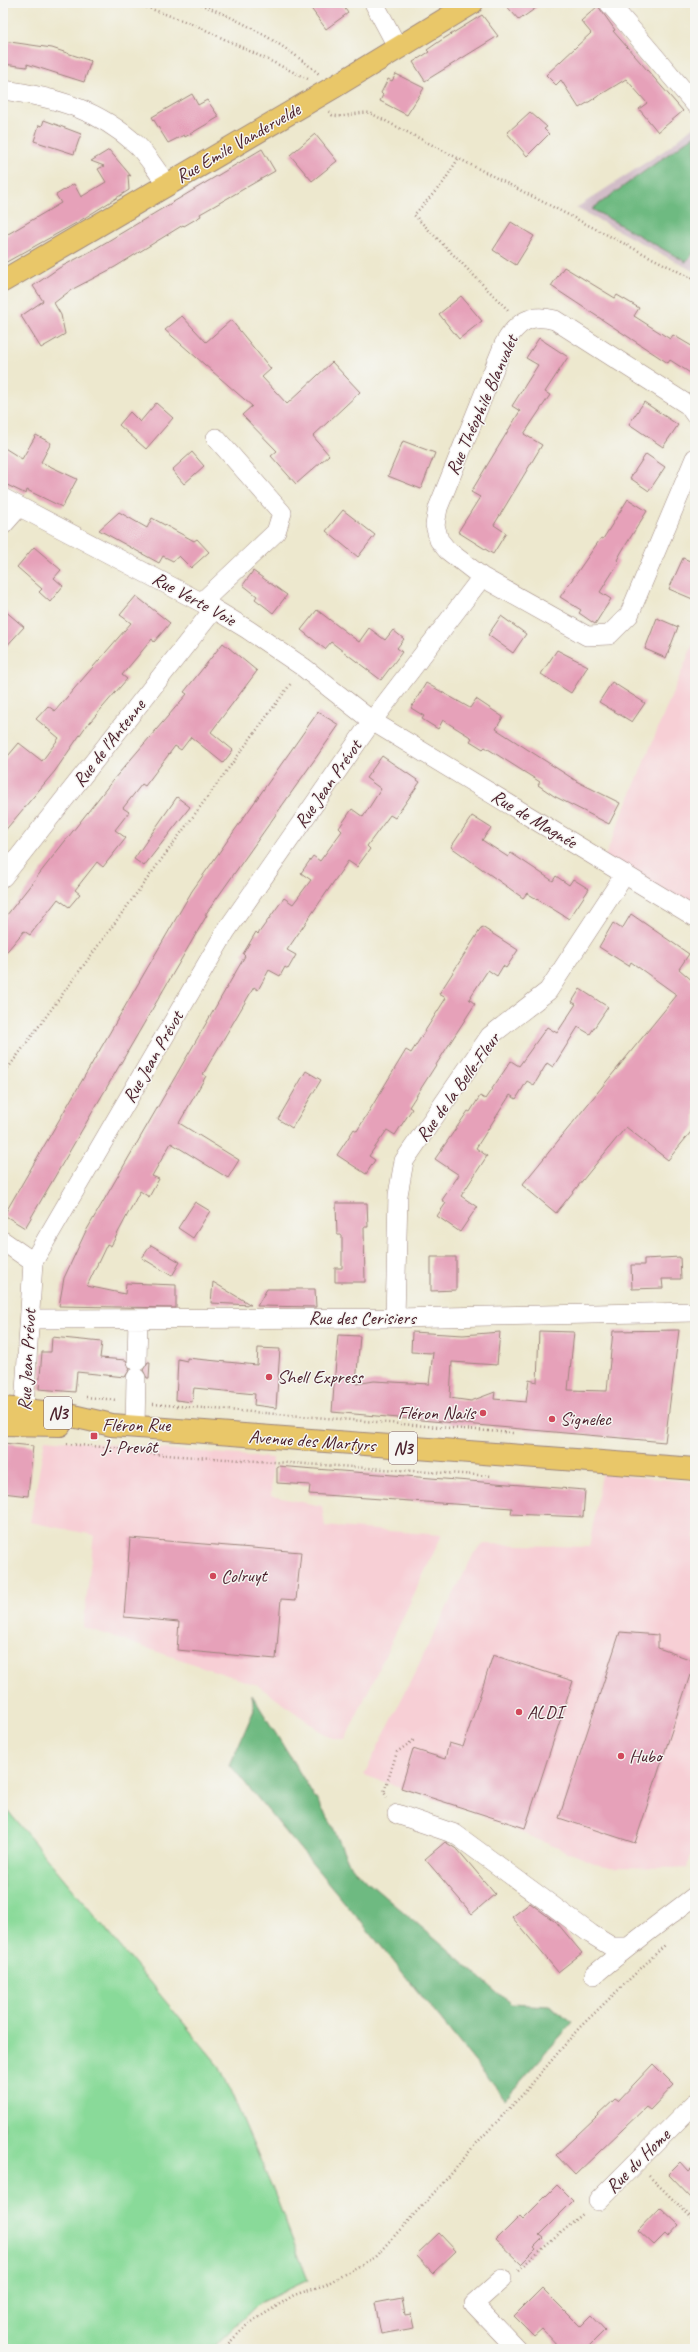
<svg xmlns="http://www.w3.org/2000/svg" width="698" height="2352" viewBox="0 0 698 2352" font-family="Caveat,sans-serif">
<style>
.built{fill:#f7cfd5}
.industrial{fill:#d2bdc8}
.green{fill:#89da99;stroke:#6a7c62}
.forest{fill:#6eba81;stroke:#5c6c56}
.building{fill:#e6a1b9}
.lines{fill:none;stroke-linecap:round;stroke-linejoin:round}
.minor-casing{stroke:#9c847c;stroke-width:20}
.major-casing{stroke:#9c847c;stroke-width:24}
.path{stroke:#9c847c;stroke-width:2.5;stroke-dasharray:1 3;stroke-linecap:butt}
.minor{stroke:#fff;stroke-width:19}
.major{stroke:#e9c769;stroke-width:22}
.poi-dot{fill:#d1495b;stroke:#f6f6f2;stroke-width:1.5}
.labels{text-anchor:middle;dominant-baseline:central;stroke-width:3;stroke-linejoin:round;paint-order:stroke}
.shield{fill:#f6f6f2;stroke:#7e6067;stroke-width:1}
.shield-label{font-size:18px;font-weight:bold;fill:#4a1f2b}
.street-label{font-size:19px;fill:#4a1f2b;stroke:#f6f6f2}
.poi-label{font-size:19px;fill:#4a1f2b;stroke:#f6f6f2;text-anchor:start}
</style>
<rect width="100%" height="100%" fill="#f6f6f2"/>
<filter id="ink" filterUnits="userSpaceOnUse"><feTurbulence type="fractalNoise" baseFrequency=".025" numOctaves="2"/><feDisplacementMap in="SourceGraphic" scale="8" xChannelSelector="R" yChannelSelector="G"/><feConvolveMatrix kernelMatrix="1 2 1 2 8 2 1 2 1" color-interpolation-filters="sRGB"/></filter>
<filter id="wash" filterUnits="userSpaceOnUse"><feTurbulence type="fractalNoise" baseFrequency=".012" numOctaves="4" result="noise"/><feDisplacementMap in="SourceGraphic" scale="16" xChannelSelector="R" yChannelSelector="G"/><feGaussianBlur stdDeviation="0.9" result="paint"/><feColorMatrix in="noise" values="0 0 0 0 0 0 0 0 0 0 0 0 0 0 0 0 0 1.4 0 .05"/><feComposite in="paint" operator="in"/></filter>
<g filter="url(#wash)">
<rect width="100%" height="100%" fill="#ede8ce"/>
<path class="built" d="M695,639v284l-94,-57z
M45,1439l227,19 -1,38 51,10 3,20 117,9 -97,205 -16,-3 -72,-52 -174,-58 11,-92 -64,-13z
M602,1474l93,8v359l-8,27 -83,-1 -128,-53 -112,-39 110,-222 10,-9 105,3z"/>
<path class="industrial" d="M695,125v147l-119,-64 89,-58z"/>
<path class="green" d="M3,1805l217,262 52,120 36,93 -50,24 -47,45h-208z"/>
<path class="forest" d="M695,135v116l-9,11 -94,-53z
M252,1695l80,130 18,41 161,138 39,2 23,16 -68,77 -124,-153 -151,-181 24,-55z"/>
<g id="blocks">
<path class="building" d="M307,3h34l7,10 -22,16z
M504,3h39l-24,17z
M598,6l17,24 -2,1 70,80 -25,21 -19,-23 8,-6 -21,-24 -47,29 -18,-28 -5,5 -10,-10 45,-42 -10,-12z
M482,15l16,21 -73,45 -12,-19 16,-10 -2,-2 13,-9z
M3,41l49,7 39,13 -7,21 -57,-18v3l-24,-3z
M396,74l28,14 -17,27 -27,-14 3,-6 -2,-2 7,-14 4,2z
M192,94l6,11 9,-5 12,17 -34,20 -1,-2 -16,8 -16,-26z
M530,112l17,15 -3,2 5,5 -22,22 -20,-23z
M44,120l37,14 -7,20 -40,-13 5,-16 3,1z
M315,134l22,27 -25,20 -22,-26z
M262,149l13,22 -75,43 1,2 -17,10 -1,-1 -68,42 -44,23 -17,13 7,12 4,19 -24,14 -20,-32 22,-15 -10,-15 26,-18 34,-18z
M109,150l22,26 -3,-1 1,15 -51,32 -75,42v-27l58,-34 -5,-8 18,-11 7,13 25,-15 -8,-13 6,-3 -13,-5z
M511,222l23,14 -18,29 -23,-15z
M564,267l51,31 2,-3 22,13 -5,8 36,23 3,-4 22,13v28l-25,-16 -2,3 -117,-77z
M461,296l21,25 -23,18 -20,-25z
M182,316l24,26 25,-22 40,49 -9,8 25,27 45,-42 28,30 -47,44 16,19 -33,29 -25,-28 6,-5 -35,-36 10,-9 -87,-76z
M539,338l29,19 -23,35 5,3 -26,39 18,11 -48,80 12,8 -13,21 -35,-22 22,-35 -9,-5 49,-81 -8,-5 26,-41 -12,-7z
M644,402l34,23 -15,22 -34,-23z
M156,403l17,15 -27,31 -27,-24 11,-13 10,10z
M36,435l15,8 -10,19 36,17 -15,28 -35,-17 -1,4 -23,-11v-36l19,12z
M403,441l32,12 -14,36 -33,-13z
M192,452l12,14 -20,18 -12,-14z
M646,454l19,13 -16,24 -19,-13z
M628,499l19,12 -25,40 -5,9 2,2 -19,30 11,7 -16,25 -16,-11 2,-3 -21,-13 41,-59 2,1z
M343,510l32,25 -17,22 -32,-26z
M119,512l28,16 5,-10 42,23 3,-2 12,13 -18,16 -12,-12 -6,5 -10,-5 -4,7 -60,-33z
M34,547l27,23 -7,8 9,8 -13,16 -11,-10 3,-3 -25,-22z
M683,558l12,5v37l-26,-11z
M253,571l34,24 -14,18 -18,-14 2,-3 -14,-11z
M136,596l34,27 -16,19 -2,-3 -30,36 5,4 -43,50 -29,42 -52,62v-71l16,-19 23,18 17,-23 -23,-19 12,-13 7,5 76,-88 -11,-8z
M3,609l21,18 -21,23z
M317,610l42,32 10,-14 16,12 8,-10 11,9 -7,9 5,4 -21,28 -50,-38 -6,7 -24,-19z
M501,616l25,18 -13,19 -25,-18z
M657,618l21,9 -12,31 -21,-9z
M223,643l34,28 -46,61 22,18 -10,13 -32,-26 -10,13 -6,-4 -30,40 -3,-2 -19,24 6,4 -14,18 11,8 -23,29 -6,-5 -22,28 5,4 -11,13 -11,-8 -28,36 -6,-4 -21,25v-36l110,-140 74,-86 -3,-2z
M557,650l31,16 -17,27 -30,-19z
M612,682l33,21 -13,19 -33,-20z
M426,683l44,25 6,-9 27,18 -7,12 82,53 42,21 -11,21 -55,-28 -16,-11 2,-3 -55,-35 -2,2 -13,-8 2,-3 -29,-18 -5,9 -16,-10 2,-3 -13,-8z
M318,712l21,13 -134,190h2l-182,313 -21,-13 188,-324z
M382,756l38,26 -25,36 -5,-3 -23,31 3,3 -13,18 -9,-6 -61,89 9,5 -8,14 -3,-2 -5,9 -11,-6 -11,20 -4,-3 -51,87 3,2 -27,47 60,37 -11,18 -57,-35 -19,33 7,3 -10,18 -9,-6 -29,55 -4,-2 -20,42 38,8 1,-11 50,2v23l-117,-2 5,-28 21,-45 160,-277 -2,-2 13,-22 2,2 26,-36 9,6 18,-24 -10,-7 12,-17 7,5 22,-30 -3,-3 13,-19 11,8 18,-28 -15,-11z
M177,797l13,10 -46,59 -10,-7z
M472,816l19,12 -9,12 26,17 3,-4 42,28 3,-5 13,9 4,-6 16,10 -20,30 -42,-26 -4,5 -72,-51z
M631,914l58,40 -10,15 16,14v144l-27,33 -42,-33 -70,86 -34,-28 155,-190 -46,-33 -2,4 -30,-19 14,-24 9,6z
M482,927l36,23 -12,18 -3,-2 -6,10 -9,-6 -19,29 6,5 -66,103 3,2 -17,26 -8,-5 -18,26 6,4 -9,14 -29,-19 17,-26 3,2 49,-81 5,3 35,-55 -7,-4z
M580,989l28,18 -18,27 -12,-7 -25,40 -6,-4 -13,22 -7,-4 -11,18 -6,-4 -34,53 11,8 -26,40 16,11 -17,25 -23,-16 9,-13 -4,-3 17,-25 -24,-16 33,-48 2,1 10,-16 5,3 26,-38 8,5 28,-39 10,6 19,-29 -4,-2z
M306,1071l15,9 -29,48 -14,-9z
M195,1202l15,9 -17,27 -15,-10z
M336,1203h31l1,24h-4l1,55h-30v-14h7v-33h-5z
M151,1245l29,17 -8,14 -30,-18z
M431,1257h25v33l-25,1z
M680,1257l1,22h-19l1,9 -31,1 -1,-24h13v-6z
M213,1282l38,23 -40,-2z
M267,1289h48l1,18 -59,-1z
M679,1330l-14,112 -333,-30 6,-77 22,1 -4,48 18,-3 55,3 4,-31 -22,-1 1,-20 51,3 37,-3 -3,33 -45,-3 -2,36 21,3 24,-9 -1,7 32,3 3,-22 8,2 2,-51 35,1 -6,58 39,1 6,-60z
M52,1337l50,5 -2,16 26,2 4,9 -5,8 -48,-5 -2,20 -36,-3 3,-37h9z
M258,1348l22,1 -4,59 -22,-3 1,-11 -61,-6 -2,14 -16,-2 2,-41 9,2v-3l70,7z
M148,1362h2l-1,16h-2l-4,-8z
M3,1443l30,3 -5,50 -25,-3z
M277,1466l308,24 -2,27 -72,-3 1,-6 -203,-14 1,-9 -33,-2z
M130,1538l171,14 -5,48 -15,-1 -5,60 -99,-9 2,-28 -55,-5z
M620,1632l38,3v13l37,13v16l-5,-2 -55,168 -76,-25z
M493,1655l80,26 -48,147 -124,-40 12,-39 32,10 4,-16 14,4z
M445,1842l13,8 37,44 -23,20 -47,-55z
M530,1903l28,21 24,29 -24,19 -46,-55z
M653,2064l21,21 -24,25 -4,-3 -71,68 -19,-20 59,-56 3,2z
M680,2162l8,9 7,-7v38l-27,-28z
M557,2185l16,16 -34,34 4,3 -9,9 2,2 -15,15 -25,-24 24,-24 3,3z
M660,2207l19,18 -11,12 -3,-3 -11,11 -16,-15z
M439,2233l17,18 -23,22 -17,-18z
M542,2288l39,39 11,-11 13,14 -19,19h-25l-19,-20 -8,7 -20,-20z
M402,2298l3,17 6,-1 3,14 -33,6 -6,-31z"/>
</g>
</g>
<g filter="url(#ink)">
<use href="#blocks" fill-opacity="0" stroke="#9c847c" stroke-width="1"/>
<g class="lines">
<defs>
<path id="minor" d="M374,3l24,45
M609,3l86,101
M3,90c51,7 95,19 134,55 11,11 20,27 30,39
M695,415l-7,-10 -133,-85c-25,-7 -38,2 -51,24l-66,164 -3,17 4,15 8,10 35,27 105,59 22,-1 20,-20 66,-157
M3,498l211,111 33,20 56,38 69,54 323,196
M3,525l16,-18
M202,602l74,-70 6,-19 -66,-75
M3,877l211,-268
M3,1241l30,21
M395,1318l3,-123 6,-34 86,-125 58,-45 77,-117
M30,1319l365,-1 300,-6
M137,1361l1,-42
M23,1424l10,-162 193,-331 146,-210 110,-144
M135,1427l1,-49
M397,1814l58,20 136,100 21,13h15
M594,1975c33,-28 67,-53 101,-79
M598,2201l97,-98
M502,2279l-28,25 43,45"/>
<path id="major" d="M3,281l331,-194 138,-84
M3,1408l61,6 48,11 583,44
M3,1424l57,1"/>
</defs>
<use href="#minor" class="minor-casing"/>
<use href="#major" class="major-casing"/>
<path class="path" d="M135,3l60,22 113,54
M197,3c43,16 87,41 122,71
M329,112l3,3c14,4 25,-4 38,-2l325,167
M458,159l-15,24 -29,32 94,95
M692,279l3,-4
M3,1075l289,-393
M86,1397l31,3
M153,1404l360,29
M67,1444l71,6 5,3 22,2 328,21
M387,1798l-3,-6 13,-40 17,-12
M649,2176l46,45
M518,2270l66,-57
M223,2349l24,-24 47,-30 31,-10 50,-28 78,-85 20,-25 51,-54 55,-65 87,-84"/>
<use href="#minor" class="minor"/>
<use href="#major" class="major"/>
</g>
</g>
<g class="poi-dot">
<circle cx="269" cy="1377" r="4"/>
<circle cx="483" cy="1413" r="4"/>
<circle cx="552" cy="1419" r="4"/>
<rect x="90" y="1432" width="8" height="8" rx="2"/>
<circle cx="213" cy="1576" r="4"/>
<circle cx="519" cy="1712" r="4"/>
<circle cx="621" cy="1756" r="4"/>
</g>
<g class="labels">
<g class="shield">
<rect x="44" y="1397" width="28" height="32" rx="3"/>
<rect x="389" y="1432" width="28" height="32" rx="3"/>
</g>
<g class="shield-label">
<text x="58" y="1413">N3</text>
<text x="403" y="1448">N3</text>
</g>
<g class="street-label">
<text transform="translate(238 143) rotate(-30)">Rue Emile Vandervelde</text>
<text transform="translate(482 405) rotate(-66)">Rue Théophile Blanvalet</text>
<text transform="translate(194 599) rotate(29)">Rue Verte Voie</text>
<text transform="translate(109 743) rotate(-52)">Rue de l'Antenne</text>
<text transform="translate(328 784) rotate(-55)">Rue Jean Prévot</text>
<text transform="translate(534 819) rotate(31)">Rue de Magnée</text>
<text transform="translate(153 1057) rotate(-60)">Rue Jean Prévot</text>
<text transform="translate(458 1087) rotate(-54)">Rue de la Belle-Fleur</text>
<text x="362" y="1318">Rue des Cerisiers</text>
<text transform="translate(27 1360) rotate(-87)">Rue Jean Prévot</text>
<text transform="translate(312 1441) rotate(4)">Avenue des Martyrs</text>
<text transform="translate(638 2161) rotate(-45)">Rue du Home</text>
</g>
<g class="poi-label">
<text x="277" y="1377">Shell Express</text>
<text x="475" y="1413" text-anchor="end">Fléron Nails</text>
<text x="560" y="1419">Signelec</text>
<text x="102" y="1425">Fléron Rue<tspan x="102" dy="22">J. Prevôt</tspan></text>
<text x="221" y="1576">Colruyt</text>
<text x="527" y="1712">ALDI</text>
<text x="629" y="1756">Hubo</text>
</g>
</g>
<rect width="698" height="2352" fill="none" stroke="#f6f6f2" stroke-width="16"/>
</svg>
